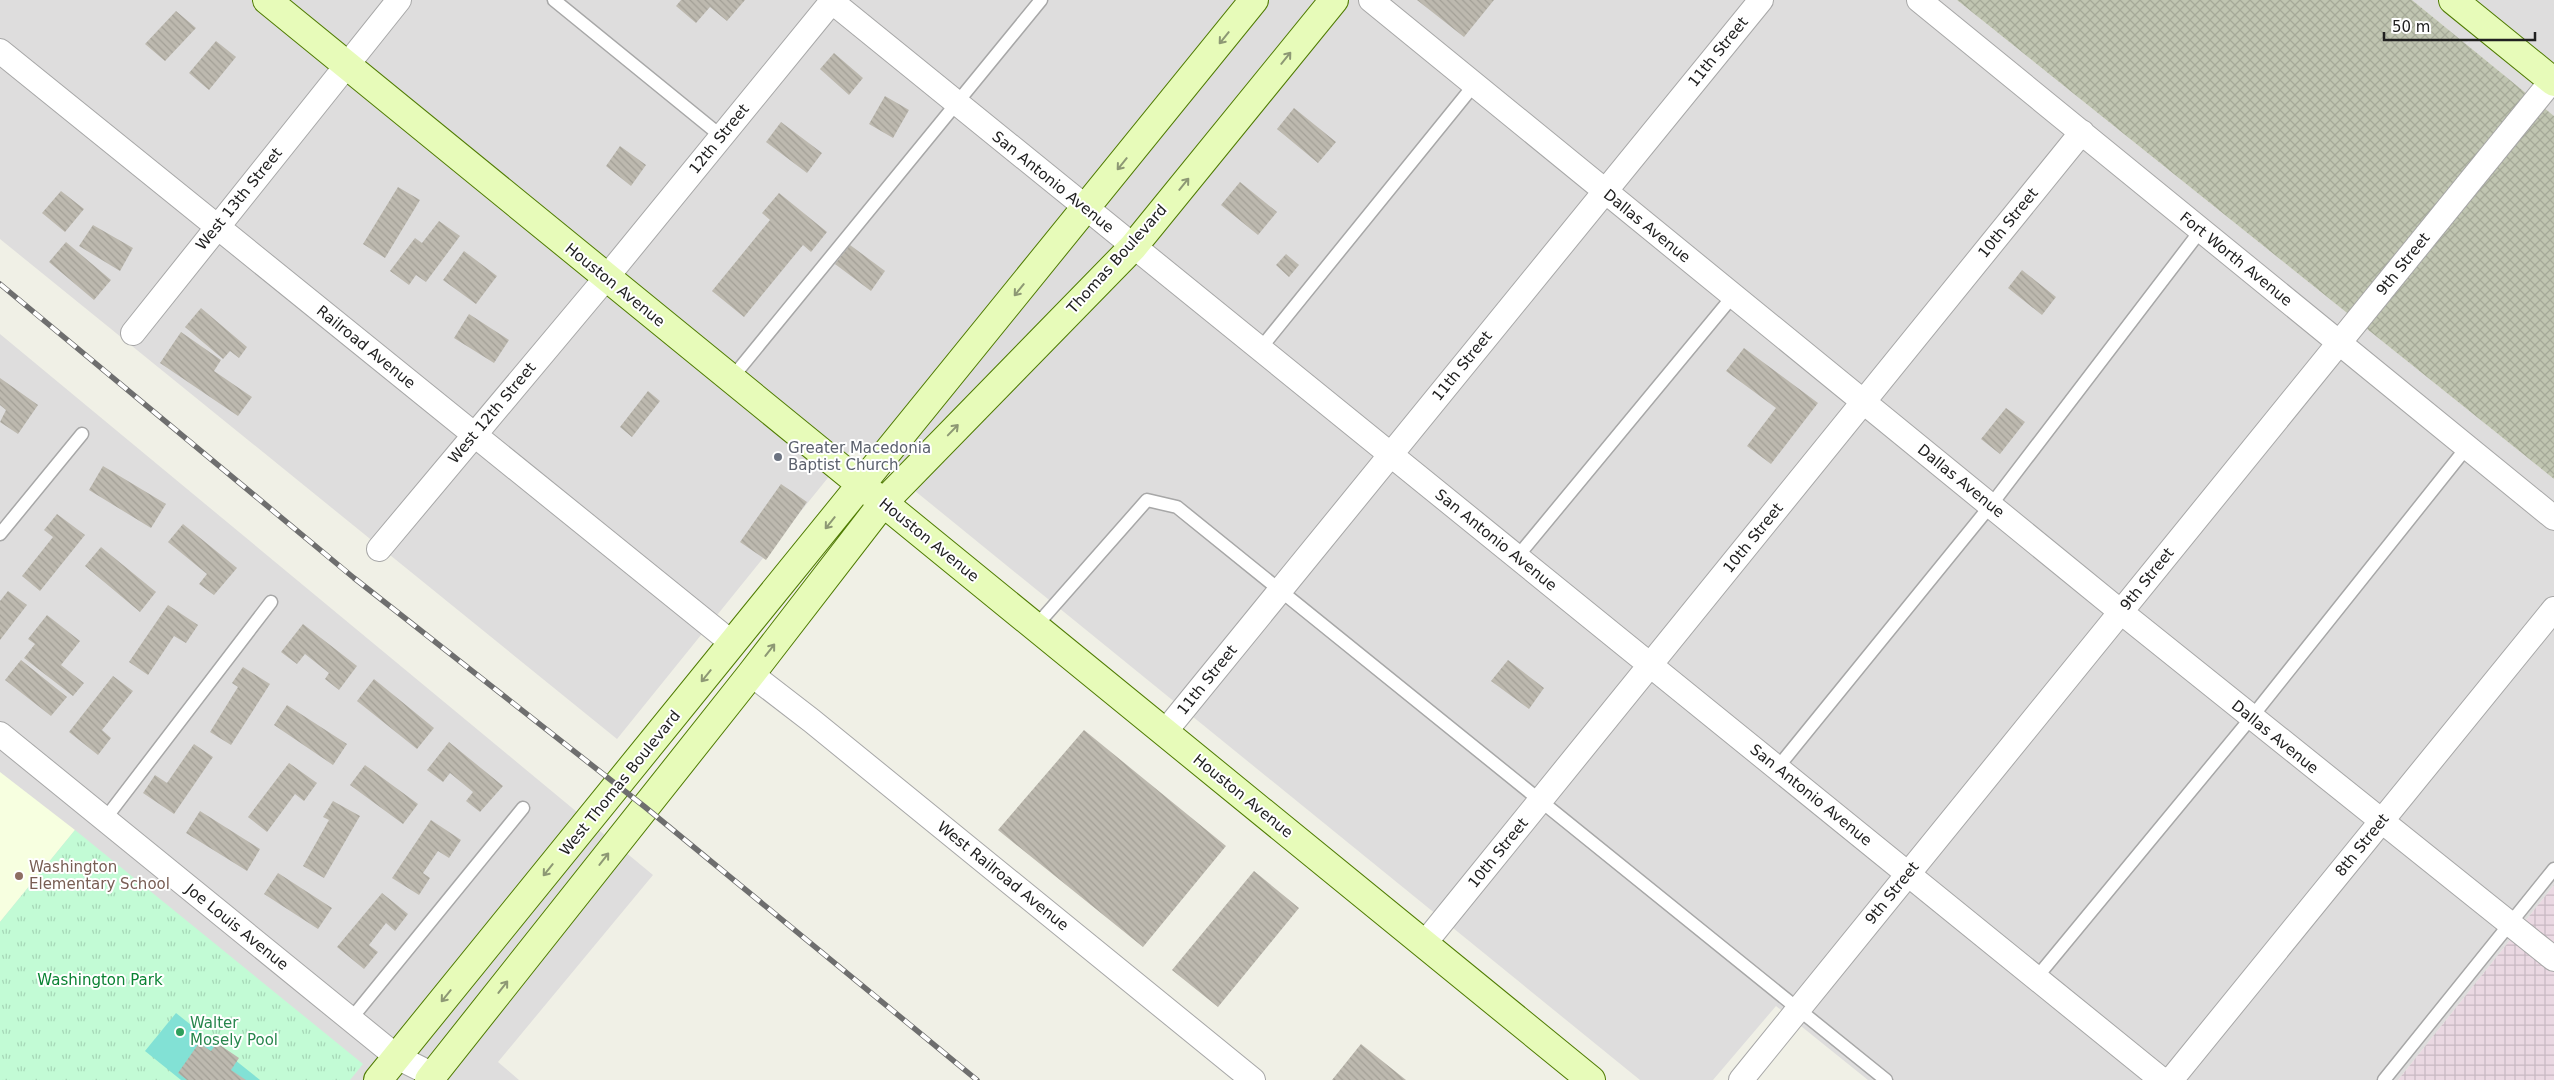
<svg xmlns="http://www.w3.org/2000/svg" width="2554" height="1080" viewBox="0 0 2554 1080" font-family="'DejaVu Sans',sans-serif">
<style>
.residential{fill:#dedddd}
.industrial{fill:url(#industrial-grid)}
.education{fill:#f7ffe0}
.construction{fill:url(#construction-cross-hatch)}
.park{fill:url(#park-tufts)}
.pitch{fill:#82e1d5}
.building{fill:url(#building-back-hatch)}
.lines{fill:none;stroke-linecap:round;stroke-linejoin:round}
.lane-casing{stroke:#a7a7a7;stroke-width:15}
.street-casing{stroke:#a7a7a7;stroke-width:26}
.secondary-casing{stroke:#4f7b02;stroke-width:30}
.lane{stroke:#fff;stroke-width:12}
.street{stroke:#fff;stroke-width:24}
.secondary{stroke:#e7fbb9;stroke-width:28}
.rail-casing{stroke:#6e6e6e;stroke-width:5.5}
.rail{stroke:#fff;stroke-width:4;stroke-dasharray:11;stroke-linecap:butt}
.oneway{stroke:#8d9874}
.worship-dot{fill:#6b7280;stroke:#fff;stroke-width:2}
.education-dot{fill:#8d6e63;stroke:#fff;stroke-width:2}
.leisure-dot{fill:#2e9e5b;stroke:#fff;stroke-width:2}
.labels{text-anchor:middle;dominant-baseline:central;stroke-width:4;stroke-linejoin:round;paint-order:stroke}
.street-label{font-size:15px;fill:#202020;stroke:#fff}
.worship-label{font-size:15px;fill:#5b616d;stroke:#fff;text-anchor:start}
.education-label{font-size:15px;fill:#785e54;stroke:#fff;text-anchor:start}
.park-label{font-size:15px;fill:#098232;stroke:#fff}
.leisure-label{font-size:15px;fill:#27864d;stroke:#fff;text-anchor:start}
</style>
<defs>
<pattern id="industrial-grid" width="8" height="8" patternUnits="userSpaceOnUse" patternTransform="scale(1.25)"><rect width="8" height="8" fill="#ead8e2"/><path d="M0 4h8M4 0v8" fill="none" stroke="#c8b9c2"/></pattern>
<pattern id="construction-cross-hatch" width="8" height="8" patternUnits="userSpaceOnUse" patternTransform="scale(1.25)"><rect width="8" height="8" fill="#c0c5b1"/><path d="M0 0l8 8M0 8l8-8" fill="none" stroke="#a5a998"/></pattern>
<pattern id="park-tufts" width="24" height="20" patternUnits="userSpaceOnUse" patternTransform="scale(1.25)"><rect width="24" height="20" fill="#c2fbd5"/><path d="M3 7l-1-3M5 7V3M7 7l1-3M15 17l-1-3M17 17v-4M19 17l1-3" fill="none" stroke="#a6d7b7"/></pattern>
<pattern id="building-back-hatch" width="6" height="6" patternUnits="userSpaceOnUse" patternTransform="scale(1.25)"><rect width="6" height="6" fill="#bdb9af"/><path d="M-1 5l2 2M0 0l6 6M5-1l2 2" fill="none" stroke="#a29f96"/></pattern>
</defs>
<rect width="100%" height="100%" fill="#f0f0e6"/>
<path class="residential" d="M0,0h1957l597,479v406l-156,195h-530l-92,-74 -63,74h-73l-784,-637 -239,296 -617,-500z
M2412,0h142v116z
M0,334l653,541 -155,187 21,18h-519z"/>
<path class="industrial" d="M2554,885v195h-156z"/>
<path class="education" d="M0,772l75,58 -75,92z"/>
<path class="construction" d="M1957,0h455l142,116v363z"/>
<path class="park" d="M75,830l288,234 -13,16h-350v-158z"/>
<path class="pitch" d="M176,1013l84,67h-79l-36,-29z"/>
<path class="building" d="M681,0h64l-18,21 -17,-14 -14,16 -20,-17z
M1417,0h77l-30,37z
M176,11l20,17 -31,33 -20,-17z
M216,41l20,16 -27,33 -20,-17z
M834,53l29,25 -14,17 -29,-26z
M885,96l24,14 -16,28 -24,-14z
M1294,108l42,34 -18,21 -41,-34z
M781,122l41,31 -15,20 -41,-31z
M620,146l26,19 -15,21 -25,-20z
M1240,182l37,30 -19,23 -37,-30z
M398,187l22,13 -35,58 -22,-14z
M61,191l23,18 -19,23 -23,-19z
M779,193l48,39 -16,20 -8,-7 -59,72 -32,-26 58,-71 -8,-7z
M439,221l21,15 -34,46 -10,-7 -7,10 -19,-14 25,-33 7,5z
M93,225l40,23 -13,23 -41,-25z
M66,242l45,38 -17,20 -45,-38z
M850,245l35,26 -14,20 -36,-27z
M464,251l33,25 -21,28 -33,-24z
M1286,254l13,11 -10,12 -13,-12z
M2022,270l34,27 -14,18 -34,-27z
M201,308l46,39 -8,11 -9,-7 -7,8 -38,-32z
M469,314l40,26 -15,23 -40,-25z
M181,332l40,28 -7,11 38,26 -14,19 -78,-53z
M1744,348l74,55 -47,61 -24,-18 29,-38 -50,-37z
M0,378l38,27 -20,29 -18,-12 6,-12 -6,-5z
M648,391l12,10 -28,36 -12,-10z
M2006,408l19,14 -25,32 -19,-15z
M103,466l63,38 -15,24 -62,-38z
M781,484l26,18 -41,58 -26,-18z
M57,514l28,21 -45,56 -18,-15 31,-39 -9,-7z
M183,524l54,44 -23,27 -15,-11 8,-10 -39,-32z
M101,547l55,45 -16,20 -55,-46z
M8,591l19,14 -27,35v-39z
M168,605l30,20 -12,18 -12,-7 -26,39 -19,-13z
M47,615l33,26 -19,24 23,18 -11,13 -49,-38 11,-14 -7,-5z
M303,624l54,42 -18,24 -14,-11 4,-6 -24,-19 -8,10 -16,-12z
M21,660l46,37 -16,19 -46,-36z
M1508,660l36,28 -15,21 -38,-28z
M243,667l27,17 -39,61 -21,-13 28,-45 -6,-4z
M113,676l20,15 -31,39 9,8 -13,17 -29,-23z
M374,679l60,49 -17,21 -60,-48z
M287,705l60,39 -14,21 -59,-40z
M1084,730l142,116 -83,101 -145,-117z
M449,742l54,44 -23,26 -14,-11 7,-9 -23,-19 -7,9 -16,-12z
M194,744l19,13 -39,57 -31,-21 12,-18 12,8z
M289,763l28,20 -13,18 -9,-7 -28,38 -19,-15z
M365,765l53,39 -15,20 -53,-39z
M333,801l27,15 -36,62 -21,-12 26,-46 -6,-3z
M200,811l60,38 -13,22 -61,-38z
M431,820l30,20 -12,18 -11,-7 -15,22 7,5 -11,17 -27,-17z
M1254,871l45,37 -81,99 -46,-37z
M278,873l54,35 -14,21 -54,-35z
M382,893l26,21 -13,17 -9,-8 -17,22 9,7 -14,17 -27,-22z
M199,1043l12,8 6,-8 22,15 -8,12 15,10h-59l-9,-7z
M1361,1044l45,36h-74z"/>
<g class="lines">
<defs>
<path id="lane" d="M554,0l167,136
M1260,349l214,-264
M731,379l310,-379
M0,534l82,-100
M1517,557l216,-261
M1035,627l112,-127 30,7 709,573
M1778,767l213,-262 210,-275
M105,819l166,-217
M2037,977l214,-259 216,-271
M351,1019l172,-211
M2384,1080l170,-211"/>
<path id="street" d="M830,0l1332,1080
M1371,0l750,612 433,347
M1919,0l635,518
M0,51l732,592
M133,333l266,-333
M379,549l227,-271 227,-278
M751,674l61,47 441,359
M1164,733l597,-733
M0,734l397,323 36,18
M1424,944l658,-812
M1741,1080l813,-1002
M2171,1080l383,-471"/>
<path id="secondary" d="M267,0l1324,1080
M2453,0l101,82
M378,1080l876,-1080
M429,1080l322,-406 132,-171 250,-256 201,-247"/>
</defs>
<use href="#lane" class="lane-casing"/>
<use href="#street" class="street-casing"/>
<use href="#secondary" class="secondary-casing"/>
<use href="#lane" class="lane"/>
<use href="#street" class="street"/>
<use href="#secondary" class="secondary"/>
<defs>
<path id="rail" d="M0,284l354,294 291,229 332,273"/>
</defs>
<use href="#rail" class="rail-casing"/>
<use href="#rail" class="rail"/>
</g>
<defs><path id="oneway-shaft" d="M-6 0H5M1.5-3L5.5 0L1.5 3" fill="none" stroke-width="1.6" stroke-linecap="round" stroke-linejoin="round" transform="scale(1.25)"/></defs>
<g class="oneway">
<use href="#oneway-shaft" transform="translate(1224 38) rotate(129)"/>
<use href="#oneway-shaft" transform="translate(1286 58) rotate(-51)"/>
<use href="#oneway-shaft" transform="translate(1122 164) rotate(129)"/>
<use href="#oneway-shaft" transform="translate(1184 184) rotate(-51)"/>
<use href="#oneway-shaft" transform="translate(1019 290) rotate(129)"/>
<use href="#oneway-shaft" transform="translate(953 430) rotate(-46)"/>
<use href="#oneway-shaft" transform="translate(830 523) rotate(129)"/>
<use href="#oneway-shaft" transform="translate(770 650) rotate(-52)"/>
<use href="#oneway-shaft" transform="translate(706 676) rotate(129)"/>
<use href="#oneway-shaft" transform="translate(604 859) rotate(-52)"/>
<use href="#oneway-shaft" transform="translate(548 870) rotate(129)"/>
<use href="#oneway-shaft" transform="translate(503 987) rotate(-52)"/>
<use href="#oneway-shaft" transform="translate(446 996) rotate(129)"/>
</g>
<circle class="worship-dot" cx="778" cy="457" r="5"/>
<circle class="education-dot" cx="19" cy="876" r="5"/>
<circle class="leisure-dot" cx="180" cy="1032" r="5"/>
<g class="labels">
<g class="street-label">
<text transform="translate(1718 52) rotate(-51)">11th Street</text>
<text transform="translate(719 139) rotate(-51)">12th Street</text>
<text transform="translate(1053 182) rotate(39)">San Antonio Avenue</text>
<text transform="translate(239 199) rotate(-51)">West 13th Street</text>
<text transform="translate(2008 223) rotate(-51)">10th Street</text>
<text transform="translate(1647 226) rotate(39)">Dallas Avenue</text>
<text transform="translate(1117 259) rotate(-48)">Thomas Boulevard</text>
<text transform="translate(2236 259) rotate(39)">Fort Worth Avenue</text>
<text transform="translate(2403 264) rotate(-51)">9th Street</text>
<text transform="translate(615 285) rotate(39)">Houston Avenue</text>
<text transform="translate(366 347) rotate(39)">Railroad Avenue</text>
<text transform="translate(1462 366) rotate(-51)">11th Street</text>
<text transform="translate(492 413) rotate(-50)">West 12th Street</text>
<text transform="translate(1961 481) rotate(39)">Dallas Avenue</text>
<text transform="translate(1753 538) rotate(-51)">10th Street</text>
<text transform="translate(929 540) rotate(39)">Houston Avenue</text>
<text transform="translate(1496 540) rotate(39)">San Antonio Avenue</text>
<text transform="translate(2147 579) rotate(-51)">9th Street</text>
<text transform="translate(1207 680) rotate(-51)">11th Street</text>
<text transform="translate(2275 737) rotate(39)">Dallas Avenue</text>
<text transform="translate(620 783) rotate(-51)">West Thomas Boulevard</text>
<text transform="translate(1811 795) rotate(39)">San Antonio Avenue</text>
<text transform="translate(1243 796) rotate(39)">Houston Avenue</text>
<text transform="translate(2362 845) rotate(-51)">8th Street</text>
<text transform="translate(1498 853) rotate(-51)">10th Street</text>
<text transform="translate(1003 876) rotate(39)">West Railroad Avenue</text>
<text transform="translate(1892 893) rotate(-51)">9th Street</text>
<text transform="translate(237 927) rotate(39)">Joe Louis Avenue</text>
</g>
<g class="worship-label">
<text x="788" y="448">Greater Macedonia<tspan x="788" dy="17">Baptist Church</tspan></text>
</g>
<g class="education-label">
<text x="29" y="867">Washington<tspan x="29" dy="17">Elementary School</tspan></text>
</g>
<g class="park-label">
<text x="100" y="980">Washington Park</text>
</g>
<g class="leisure-label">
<text x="190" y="1023">Walter<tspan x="190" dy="17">Mosely Pool</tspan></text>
</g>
</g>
<path d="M2384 32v8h151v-8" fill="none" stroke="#202020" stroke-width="2.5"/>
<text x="2392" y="32" font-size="15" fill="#202020" stroke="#ffffff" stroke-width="4" paint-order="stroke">50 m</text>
</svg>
